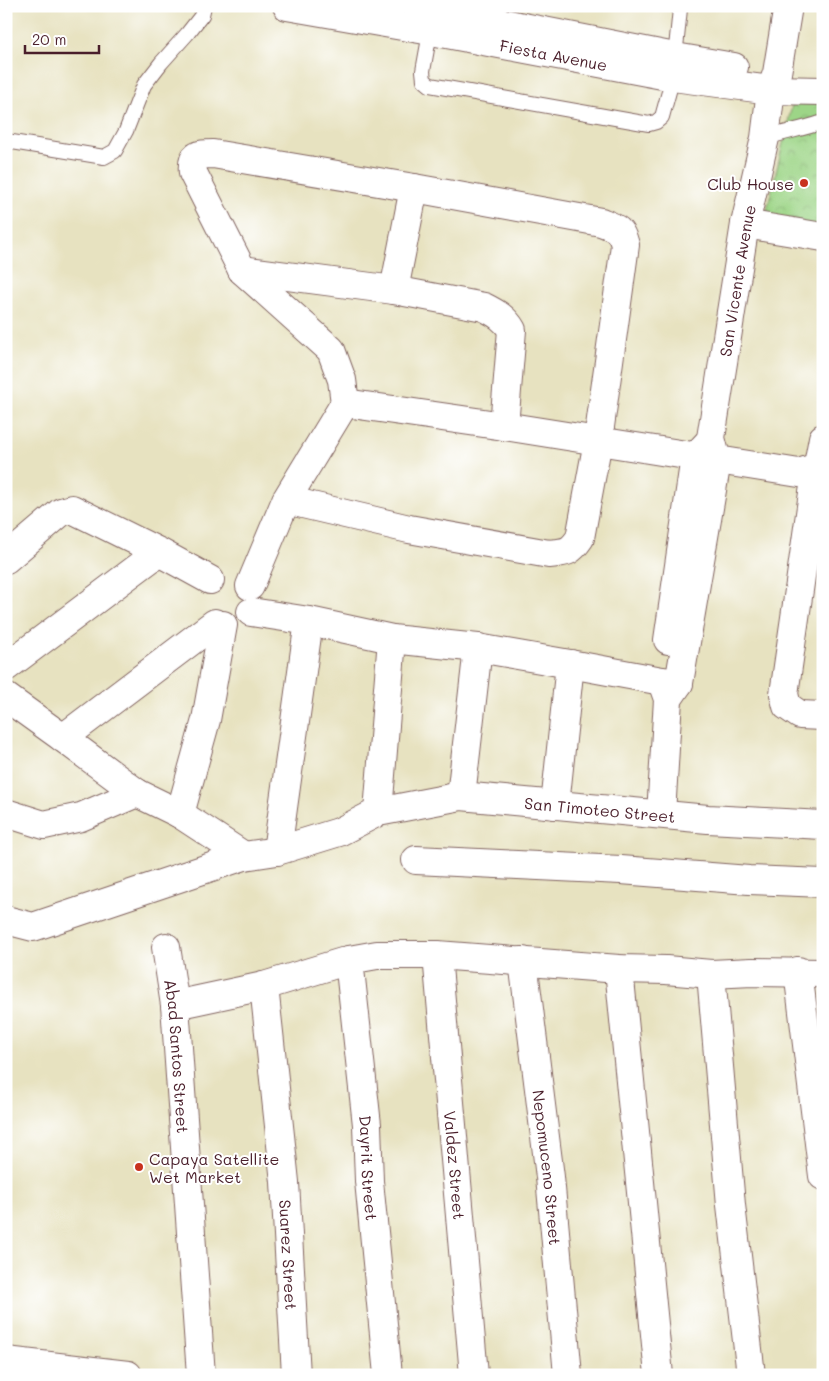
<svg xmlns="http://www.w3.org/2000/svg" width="829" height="1381" viewBox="0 0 829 1381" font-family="Mali,sans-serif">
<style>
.park{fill:url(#park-crowns);stroke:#747a59}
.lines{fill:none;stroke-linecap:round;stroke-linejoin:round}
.service-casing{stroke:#81635f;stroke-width:16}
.minor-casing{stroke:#81635f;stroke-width:30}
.service{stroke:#fff;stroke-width:14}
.minor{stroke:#fff;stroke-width:28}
.poi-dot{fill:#c8321e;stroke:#fff;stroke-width:2}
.labels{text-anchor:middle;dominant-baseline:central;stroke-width:4;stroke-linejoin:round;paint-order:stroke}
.street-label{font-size:16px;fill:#4a1f2b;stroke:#fff}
.poi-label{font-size:16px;fill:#4a1f2b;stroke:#fff;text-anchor:end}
</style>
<defs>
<pattern id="park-crowns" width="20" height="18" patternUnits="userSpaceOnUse" patternTransform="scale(1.25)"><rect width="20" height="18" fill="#9dd587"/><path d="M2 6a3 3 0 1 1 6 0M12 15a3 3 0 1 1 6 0" fill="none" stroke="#89b675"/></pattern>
</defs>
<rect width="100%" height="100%" fill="#fff"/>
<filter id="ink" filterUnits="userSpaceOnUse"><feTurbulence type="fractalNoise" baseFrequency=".02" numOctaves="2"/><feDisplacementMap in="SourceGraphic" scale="10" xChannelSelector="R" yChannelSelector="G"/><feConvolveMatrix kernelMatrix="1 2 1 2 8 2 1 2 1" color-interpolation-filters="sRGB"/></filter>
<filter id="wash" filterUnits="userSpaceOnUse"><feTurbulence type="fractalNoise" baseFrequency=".0096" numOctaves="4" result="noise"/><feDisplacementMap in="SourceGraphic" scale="20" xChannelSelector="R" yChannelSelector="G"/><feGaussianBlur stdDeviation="1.12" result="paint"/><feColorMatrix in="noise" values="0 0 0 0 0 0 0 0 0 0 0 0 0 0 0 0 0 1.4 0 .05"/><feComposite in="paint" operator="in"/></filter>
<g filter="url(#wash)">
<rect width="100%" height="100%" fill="#e7e2c0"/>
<path class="park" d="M794,97h29v134l-59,-9z"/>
</g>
<g filter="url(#ink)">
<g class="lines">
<defs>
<path id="service" d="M431,27l-8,44 1,9 6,5 219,39 7,-2 6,-5 11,-40 7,-68 -1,-3
M765,138c19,-6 39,-9 58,-16
M6,141l98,16 11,-6 11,-20 18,-46 17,-22 26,-29 15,-19 2,-9"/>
<g id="minor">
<path id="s1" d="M287,6l144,25 242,46 98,13 52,1"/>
<path d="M417,6l258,51 59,10"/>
<path d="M745,224l78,13"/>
<path d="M242,270l152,20 90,17c12,6 21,11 28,23l-8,96"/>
<path d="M394,290l20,-102"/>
<path d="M345,403l159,23 295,47 18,-6 6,1"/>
<path d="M823,438l-9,48 -30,208 3,12 13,9 23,1"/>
<path d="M6,559l55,-47 11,-3 87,43 51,28"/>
<path d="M250,586l36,-86 59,-97 -3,-23 -11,-30 -89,-80 -49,-97c-2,-18 4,-19 20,-19l201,34 187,34c15,6 20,7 24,23l-27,196 -18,97c-10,15 -14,14 -31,16l-140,-25 -123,-29"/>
<path d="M251,612l58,9 83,18 86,9 92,16 92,17 17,2"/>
<path d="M668,640l27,-183 12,-13"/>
<path d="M6,667l153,-115"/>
<path d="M6,697l57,41 74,55 43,21 64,42"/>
<path id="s2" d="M668,699l11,-16 38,-222 -6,-23 34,-214 20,-86 6,-48 6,-17 11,-67"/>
<path d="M63,738l152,-115"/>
<path d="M461,796l17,-148"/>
<path d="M555,805l15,-141"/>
<path id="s3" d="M378,812l83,-16 247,23 115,6"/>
<path d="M6,813l38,12 37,-8 56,-24"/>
<path d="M180,814l26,-94 17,-95"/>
<path d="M661,814l7,-115 -6,-17"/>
<path d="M277,851l32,-230"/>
<path d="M416,860l205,10 128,10 74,3"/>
<path d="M6,920l27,7 211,-71 33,-5 62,-19 39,-20 14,-173"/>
<path id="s4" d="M166,947l9,58 26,370"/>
<path id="s5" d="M437,955l37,420"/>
<path id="s6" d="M349,960l18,165 2,56 19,194"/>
<path id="s7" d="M523,961l27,216 18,198"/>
<path d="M619,969l40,406"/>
<path d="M798,971l25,205"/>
<path d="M711,974l20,231 20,170"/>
<path id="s8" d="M264,986l21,196 11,193"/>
<path d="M175,1005l89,-19 85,-26 28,-5h60l182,14 47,1 45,4 41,-2 71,1"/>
<path d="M6,1361l122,14"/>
</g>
</defs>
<use href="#service" class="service-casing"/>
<use href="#minor" class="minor-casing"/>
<use href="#service" class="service"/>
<use href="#minor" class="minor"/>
</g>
</g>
<g class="poi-dot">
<circle cx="804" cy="183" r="5"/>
<circle cx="139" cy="1167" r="5"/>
</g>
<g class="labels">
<g class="street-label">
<text stroke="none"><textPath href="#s1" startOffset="271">Fiesta Avenue</textPath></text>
<text stroke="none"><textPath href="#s2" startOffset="428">San Vicente Avenue</textPath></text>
<text stroke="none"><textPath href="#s3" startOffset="224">San Timoteo Street</textPath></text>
<text stroke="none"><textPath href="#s4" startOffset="110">Abad Santos Street</textPath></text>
<text stroke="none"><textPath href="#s5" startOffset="211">Valdez Street</textPath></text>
<text stroke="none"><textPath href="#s6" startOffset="209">Dayrit Street</textPath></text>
<text stroke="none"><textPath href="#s7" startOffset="208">Nepomuceno Street</textPath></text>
<text stroke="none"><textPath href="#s8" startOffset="270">Suarez Street</textPath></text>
</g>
<g class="poi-label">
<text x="794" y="183">Club House</text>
<text x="149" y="1158" text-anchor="start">Capaya Satellite<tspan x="149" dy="18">Wet Market</tspan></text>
</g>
</g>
<rect width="829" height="1381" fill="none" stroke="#fff" stroke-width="25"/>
<path d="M25 45v8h74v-8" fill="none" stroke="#4a1f2b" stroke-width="2.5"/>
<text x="32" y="45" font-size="15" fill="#4a1f2b" stroke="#ffffff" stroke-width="4" paint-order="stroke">20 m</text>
</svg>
